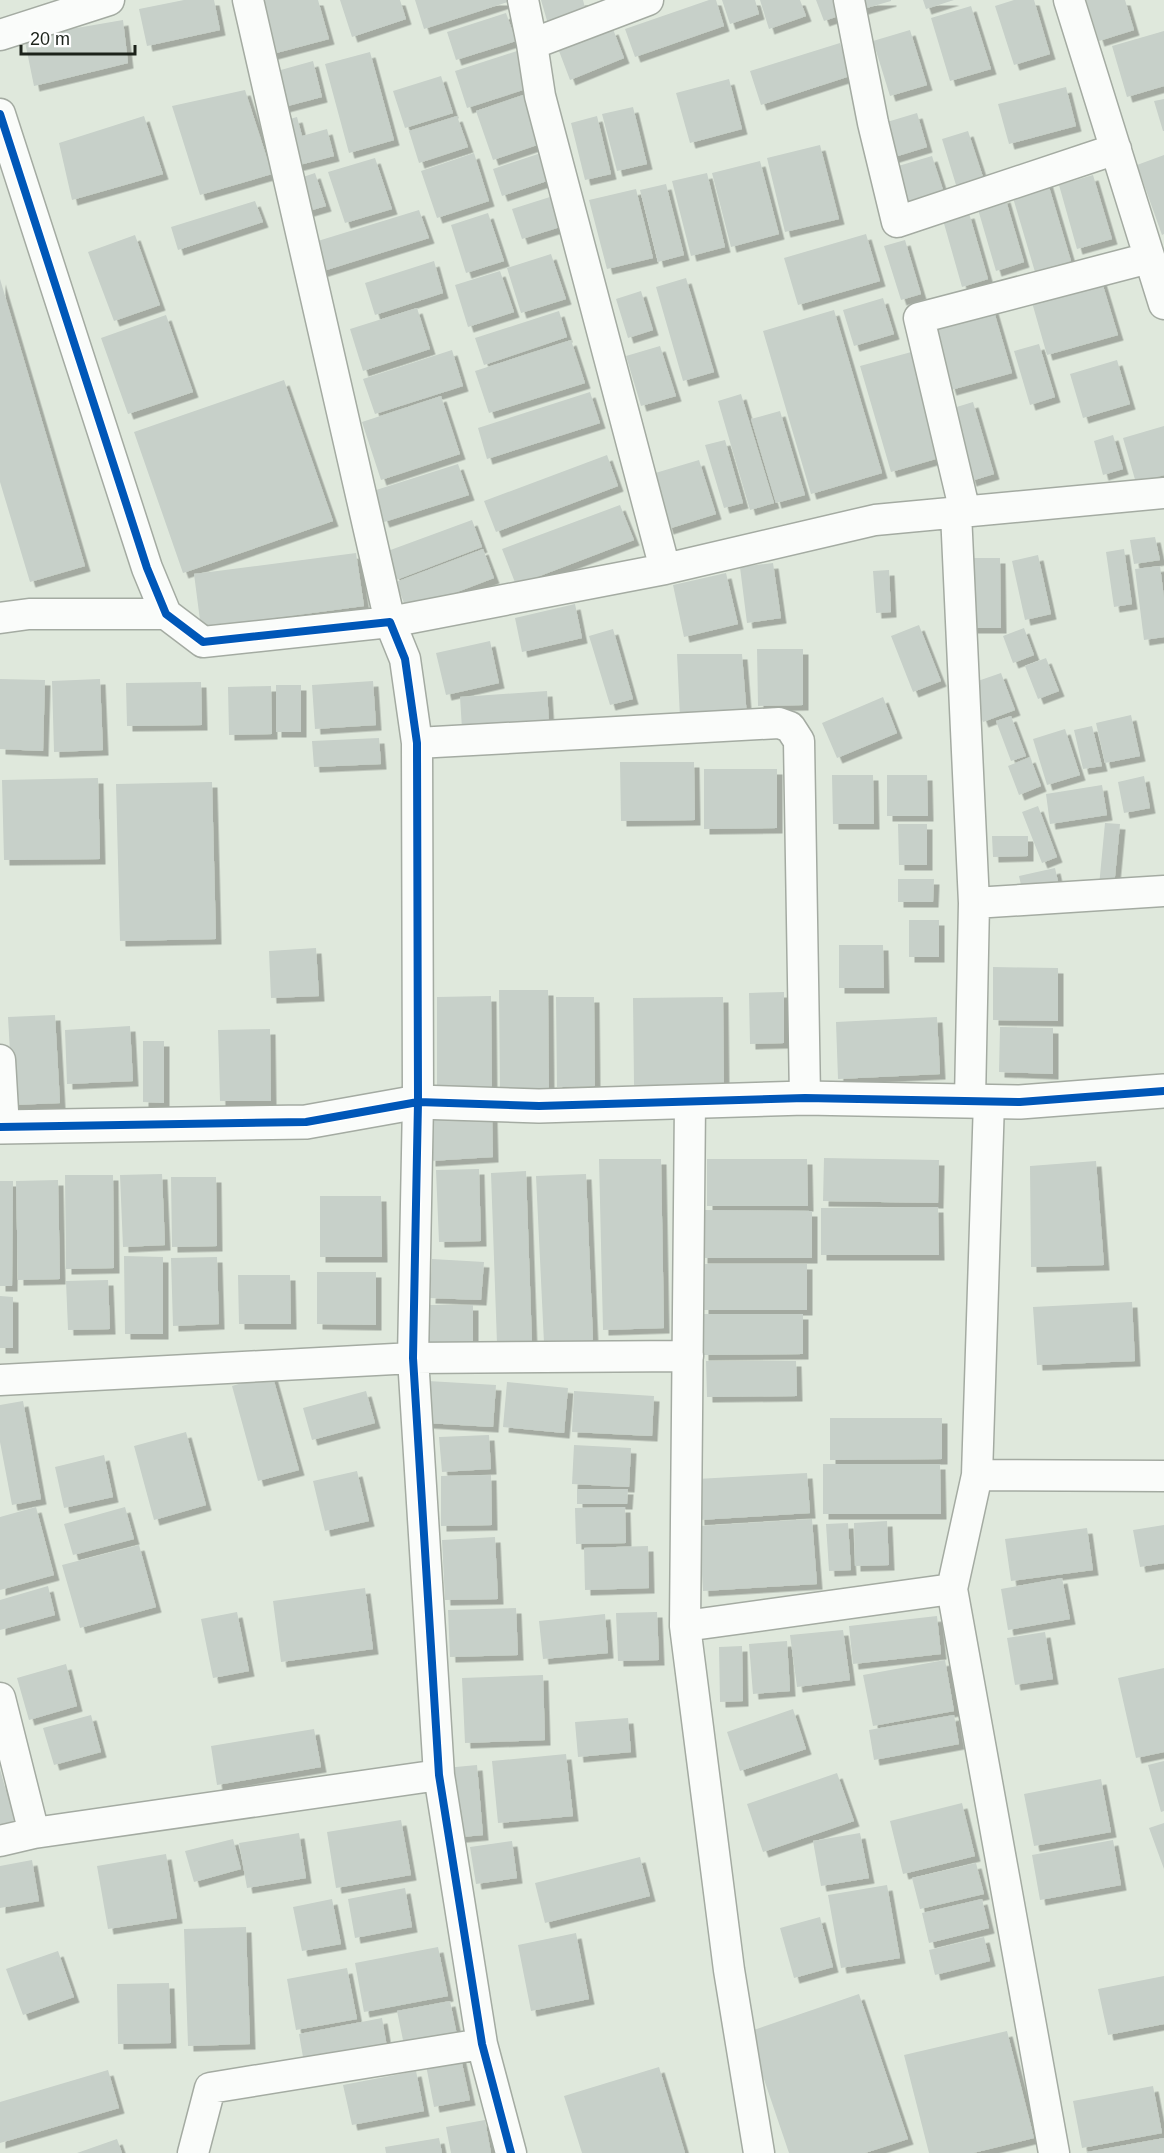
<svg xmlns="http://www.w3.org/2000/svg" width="1164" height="2153" viewBox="0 0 1164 2153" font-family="Arial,sans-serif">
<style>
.building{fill:#c7d0c9;filter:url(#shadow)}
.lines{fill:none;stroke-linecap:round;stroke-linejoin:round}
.minor-casing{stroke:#a4aba2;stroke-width:33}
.tertiary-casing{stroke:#a4aba2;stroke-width:36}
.minor{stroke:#fafcfa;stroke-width:30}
.tertiary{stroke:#fafcfa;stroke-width:33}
.cycleway-casing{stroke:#fff;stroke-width:11}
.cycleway{stroke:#0057b8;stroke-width:8}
</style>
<defs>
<filter id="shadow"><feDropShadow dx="5.5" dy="5.5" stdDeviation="0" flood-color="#0004"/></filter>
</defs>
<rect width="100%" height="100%" fill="#dfe8dc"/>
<path class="building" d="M184,0h30l6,30 -73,16 -8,-37z
M250,0h68l11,39 -64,17z
M340,0h60l6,19 -54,18z
M415,0h99l-90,29z
M541,0h42l5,20 -38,11z
M709,0h7l8,26 -89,31 -10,-28z
M722,0h33l4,14 -29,10z
M760,0h40l6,16 -37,13z
M816,0h30l4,12 -26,9z
M853,0h38v1l-35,10z
M923,0h31l-28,9z
M1014,0h20l16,54 -36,11 -19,-59z
M1086,0h39l9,30 -35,11z
M971,6l20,63 -41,12 -19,-63z
M506,13l10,28 -60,19 -9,-28z
M123,20l5,43 -94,23 -10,-49z
M613,29l11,29 -54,22 -11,-29z
M910,30l17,55 -37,11 -17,-55z
M1164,31v55l-37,11 -15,-51z
M840,43l10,33 -89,29 -11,-34z
M517,51l12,37 -62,20 -12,-37z
M370,52l24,88 -45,13 -24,-89z
M313,61l9,36 -42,11 -10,-35z
M441,76l12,37 -48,15 -12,-37z
M729,79l13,50 -52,14 -14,-50z
M1066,87l10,39 -67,18 -11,-40z
M245,90l27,84 -72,21 -28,-89z
M529,93l17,49 -53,18 -17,-49z
M1164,99v32h-1l-9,-30z
M633,107l14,57 -30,7 -15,-57z
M917,113l10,34 -39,12 -11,-34z
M144,116l19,58 -91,26 -13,-57z
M457,116l11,31 -49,16 -10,-32z
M597,116l14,58 -26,6 -14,-57z
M297,117l5,19 25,-7 7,27 -50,13 -12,-45z
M968,131l15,46 -27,8 -14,-46z
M820,145l19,74 -54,13 -18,-74z
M474,153l15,48 -52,17 -16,-47z
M541,153l9,27 -48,16 -9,-27z
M1164,155v79l-2,1 -25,-70z
M932,156l13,40 -37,12 -13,-41z
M375,158l17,51 -47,14 -17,-51z
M760,161l19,73 -48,13 -19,-74z
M315,173l11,33 -24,7 -11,-32z
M707,173l18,74 -34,9 -19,-75z
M1093,175l19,64 -35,10 -18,-64z
M1047,180l24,81 -36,11 -24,-81z
M666,184l18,71 -26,7 -18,-72z
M636,189l17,69 -46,11 -18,-69z
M550,197l10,30 -38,12 -10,-30z
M1005,197l19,65 -28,9 -19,-65z
M255,201l8,21 -85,28 -7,-23z
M419,210l10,28 -112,35 -9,-29z
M488,213l16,48 -38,12 -15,-48z
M969,213l19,66 -26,8 -19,-67z
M866,234l14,47 -82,24 -14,-47z
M135,235l25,70 -46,16 -26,-69z
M905,240l16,54 -20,6 -17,-54z
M551,254l15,45 -45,14 -14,-45z
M434,261l9,32 -68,22 -10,-32z
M500,271l14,41 -46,15 -13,-42z
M686,278l28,94 -31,9 -27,-94z
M0,279l85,287 -55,16 -30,-100z
M1101,279l17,56 -71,20 -16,-56z
M641,291l12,39 -25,8 -12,-39z
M883,298l11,36 -40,12 -11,-36z
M417,308l13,41 -67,22 -13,-42z
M993,308l19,65 -61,17 -19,-64z
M834,310l48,163 -71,21 -48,-163z
M559,311l8,26 -83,28 -9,-27z
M166,315l27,77 -65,22 -27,-76z
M571,340l14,43 -96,30 -14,-42z
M1039,344l16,53 -25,8 -16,-54z
M660,346l16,50 -35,10 -15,-50z
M452,350l11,36 -88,28 -12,-35z
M915,351l31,105 -55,16 -31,-106z
M1117,360l13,44 -47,14 -13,-44z
M284,380l49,141 -150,52 -49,-141z
M590,392l10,31 -113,36 -9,-31z
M741,394l33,109 -24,7 -32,-109z
M441,396l19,58 -79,26 -19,-58z
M973,402l21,72 -23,7 -21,-72z
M780,411l25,84 -29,8 -25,-84z
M1164,426v49l-28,8 -13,-45z
M1113,435l10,34 -20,6 -9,-34z
M725,440l18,63 -19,5 -19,-63z
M607,455l11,31 -122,46 -12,-31z
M699,460l17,54 -48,15 -16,-55z
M458,464l11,31 -85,27 -11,-31z
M620,505l14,35 -118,45 -14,-36z
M472,520l10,27 -86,33 -11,-28z
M1155,537l5,23 -26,4 -4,-24z
M483,549l11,29 -87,33 -11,-29z
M1124,549l8,55 -18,3 -8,-55z
M356,553l8,53 -163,22 -7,-54z
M1038,555l13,59 -26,6 -13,-59z
M964,558h36l1,70h-37z
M773,563l8,55 -34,5 -7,-56z
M1160,566l4,32v39l-20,3 -9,-71z
M889,570l2,42 -15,1 -3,-42z
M726,573l12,51 -54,13 -11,-52z
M575,604l7,34 -60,14 -7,-34z
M919,625l22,56 -28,11 -22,-56z
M1024,628l10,27 -21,8 -10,-27z
M613,629l20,70 -23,6 -21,-69z
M490,641l9,42 -53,12 -10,-42z
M757,649h46v56l-45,1z
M677,654h65l5,63 -67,1z
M1046,658l13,33 -21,8 -13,-33z
M1001,673l14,37 -32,12 -14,-38z
M0,679l45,1 -2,71 -43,-2z
M100,679l3,71 -49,2 -2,-71z
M373,681l3,44 -61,4 -3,-44z
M201,682l1,43 -75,1 -1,-43z
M276,685h25v47h-25z
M271,686l1,48 -43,1 -1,-48z
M547,691l2,31 -87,7 -2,-32z
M883,697l14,36 -60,25 -15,-35z
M1131,715l9,41 -35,7 -9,-40z
M1011,716l15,40 -15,5 -15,-40z
M1092,726l10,40 -19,3 -9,-39z
M1065,729l15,46 -33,10 -14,-46z
M379,738l2,26 -67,3 -2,-26z
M1030,757l11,29 -22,9 -11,-29z
M620,762h74l1,58 -74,1z
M704,769h73v59l-73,1z
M832,775h41l1,49h-41z
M887,775h40l1,41h-41z
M1144,776l6,32 -26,5 -6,-31z
M98,778l2,81 -96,1 -2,-80z
M212,782l4,157 -96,2 -4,-157z
M1102,785l5,30 -57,9 -4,-30z
M1038,806l19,51 -15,6 -20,-51z
M1105,823l15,1 -6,63 -15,-1z
M898,824h29v41h-28z
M992,836h36v20l-35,1z
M1055,868l4,18 -36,8 -4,-18z
M898,879h36l-1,23h-35z
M909,920h30v37h-30z
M839,945h44l1,43h-45z
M316,948l3,48 -48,2 -2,-47z
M993,967l65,1v53l-65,-1z
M499,990h49l1,101h-49z
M784,992v51l-34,1 -1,-51z
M491,996l1,97 -55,1v-97z
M556,997h38l1,89 -38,1z
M723,997l1,87 -90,1 -1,-87z
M55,1015l5,88 -47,2 -5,-88z
M937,1017l3,57 -102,5 -2,-57z
M130,1026l3,55 -66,3 -2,-54z
M1000,1027l53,1v46l-54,-2z
M270,1029l1,72h-51l-2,-71z
M143,1041h21v62l-21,-1z
M430,1113l62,1 1,43 -63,4z
M824,1158l115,2 -1,43 -115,-2z
M599,1159h62l3,169 -61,2z
M707,1159h100l1,47h-101z
M1096,1161l8,104 -73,2 -1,-101z
M479,1169l2,72 -42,1 -3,-72z
M526,1171l6,172 -35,1 -6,-171z
M162,1174l3,71 -42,2 -3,-72z
M586,1174l7,166 -49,3 -8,-167z
M65,1175h48l1,93 -48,1z
M171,1177h45l1,69 -45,1z
M58,1180l2,99 -42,1 -2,-99z
M0,1181h13l-1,105h-12z
M320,1196h61l1,61h-62z
M938,1207l1,48h-118v-47z
M702,1210l110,1v47h-110z
M124,1256l39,1v77h-38z
M217,1257l2,67 -46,2 -2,-68z
M432,1259l52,3 -3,38 -51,-2z
M703,1264h104v46h-104z
M317,1272h59v53l-59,-1z
M238,1275h52l1,49h-52z
M108,1280l2,49 -42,1 -2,-49z
M0,1296l13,1v51h-13z
M1132,1302l3,59 -98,4 -4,-58z
M425,1305h48v38l-48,-1z
M702,1314h101v40l-100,1z
M706,1361h90l1,35 -90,1z
M272,1374l27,96 -41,11 -26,-95z
M428,1381l68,4 -3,42 -67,-4z
M507,1382l61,6 -4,45 -61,-6z
M366,1391l9,32 -63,17 -9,-32z
M574,1391l80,5 -2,40 -80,-4z
M23,1401l18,98 -29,6 -12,-63v-37z
M830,1418h112v41l-112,1z
M186,1432l20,73 -52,15 -20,-74z
M489,1435l2,34 -49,3 -3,-35z
M574,1445l57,3 -2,39 -57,-3z
M104,1455l9,42 -49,11 -9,-41z
M823,1464h117l1,50h-118z
M357,1471l12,50 -44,10 -12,-50z
M807,1473l3,40 -111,7 -2,-41z
M491,1475l1,50 -51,1v-50z
M577,1489h51l-1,15h-50z
M36,1507l18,68 -54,15v-73z
M125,1507l9,32 -61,16 -9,-31z
M625,1507l1,36 -50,1 -1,-36z
M812,1519l5,65 -114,7 -4,-65z
M887,1521l2,44 -34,1 -1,-43z
M848,1523l3,47 -22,1 -3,-47z
M1164,1525v38l-24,4 -7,-37z
M1087,1528l6,42 -82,11 -6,-42z
M495,1537l3,62 -53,1 -3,-60z
M139,1545l17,62 -76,21 -18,-63z
M648,1546l1,42 -64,2 -1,-42z
M1062,1578l8,41 -62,11 -7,-41z
M48,1586l7,29 -55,15v-30z
M365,1588l8,61 -92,13 -8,-61z
M516,1608l2,47 -68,2 -2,-47z
M237,1612l12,59 -36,7 -12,-59z
M657,1612l2,48 -41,1 -2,-48z
M605,1614l3,39 -65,6 -4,-38z
M937,1616l4,38 -88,10 -4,-38z
M843,1630l7,50 -53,7 -7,-52z
M1045,1632l8,47 -38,6 -8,-47z
M787,1641l3,50 -37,3 -4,-50z
M742,1646l1,55 -23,1 -1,-55z
M945,1660l9,51 -81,15 -10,-51z
M66,1664l11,42 -48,14 -12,-42z
M1164,1668v84l-28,6 -18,-80z
M543,1675l2,65 -80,3 -3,-65z
M793,1709l13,40 -66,22 -13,-39z
M91,1715l10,37 -47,13 -11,-37z
M954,1715l5,29 -85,16 -5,-30z
M628,1718l3,34 -53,5 -3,-35z
M314,1729l7,38 -104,18 -6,-39z
M566,1754l7,62 -75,7 -6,-62z
M1164,1761v50l-3,1 -13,-47z
M477,1765l6,70 -32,3 -6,-70z
M0,1769l16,58 -16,5z
M837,1773l17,48 -91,31 -16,-48z
M1101,1779l10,53 -77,14 -10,-52z
M962,1803l13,53 -72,18 -13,-53z
M401,1820l10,55 -75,13 -9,-56z
M1164,1823v46l-15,-41z
M299,1833l7,45 -59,10 -8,-45z
M860,1833l9,45 -48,8 -8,-45z
M233,1839l8,30 -47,13 -9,-31z
M1113,1840l8,45 -81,15 -8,-45z
M512,1841l5,37 -41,6 -6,-37z
M166,1854l11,64 -69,11 -11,-63z
M640,1857l10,39 -105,27 -10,-40z
M32,1860l7,41 -39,7v-42z
M976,1863l8,31 -64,15 -8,-31z
M887,1885l13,73 -59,10 -13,-73z
M405,1888l7,39 -57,11 -7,-39z
M332,1899l9,45 -39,7 -9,-44z
M982,1899l7,29 -60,15 -7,-30z
M820,1917l13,50 -39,11 -14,-50z
M246,1927l4,117 -62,2 -4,-117z
M576,1933l13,66 -58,12 -13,-66z
M984,1937l6,24 -55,14 -6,-25z
M438,1947l10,49 -84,16 -9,-49z
M58,1951l16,46 -51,18 -17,-46z
M347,1968l10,51 -61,11 -9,-51z
M1164,1976v48l-56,11 -10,-46z
M169,1983l2,60 -53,1 -1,-60z
M859,1994l49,145 -43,14h-76l-41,-121z
M450,2001l7,34 -53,10 -7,-34z
M382,2018l5,29 -83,16 -5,-29z
M1007,2031l27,107 -61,15h-44l-25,-98z
M460,2054l10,46 -36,7 -9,-47z
M659,2067l26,86h-103l-18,-57z
M108,2070l11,38 -119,35v-41z
M416,2071l8,40 -72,14 -9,-40z
M1153,2086l9,47 -80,15 -9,-47z
M485,2120l6,33h-40l-5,-26z
M439,2138l3,15h-56l-1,-6z
M1164,2138v15h-77v-1z
M117,2139l5,14h-45z"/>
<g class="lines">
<defs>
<path id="minor" d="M248,0l142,622 275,-53
M523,0l9,44 8,52 125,473 210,-49 289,-27
M849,0l24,123 24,99 219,-73
M1069,0l95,304
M0,35l109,-35
M532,44l116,-44
M0,114l147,454 19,46 37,28 187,-20 15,37 12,84 1,359 -5,256 26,417 43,269 29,109
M965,512l-46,-194 230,-60
M956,513l18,390 -4,197
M0,618l29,-4h137
M417,743l362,-20 11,4 9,14 6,357
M974,903l190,-12
M0,1060l4,68
M989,1101l-12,374 -25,114 102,564
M690,1102l-5,524 267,-37
M0,1380l413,-22 275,-2
M977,1475l187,1
M685,1626l44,344 30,183
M0,1698l34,135
M0,1841l34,-8 405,-58
M193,2153l17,-65 272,-44"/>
<path id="tertiary" d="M0,1127l306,-5 112,-20 121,4 266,-8 215,4 144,-11"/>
</defs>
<use href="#minor" class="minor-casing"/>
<use href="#tertiary" class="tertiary-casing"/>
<use href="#minor" class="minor"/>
<use href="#tertiary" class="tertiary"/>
<defs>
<path id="cycleway" d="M0,114l147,454 19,46 37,28 187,-20 15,37 12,84 1,359 -5,256 26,417 43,269 29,109
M0,1127l306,-5 112,-20 121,4 266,-8 215,4 144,-11"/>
</defs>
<use href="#cycleway" class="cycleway-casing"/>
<use href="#cycleway" class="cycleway"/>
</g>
<path d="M21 45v9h114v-9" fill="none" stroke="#1c221a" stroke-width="3"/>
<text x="30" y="45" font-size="18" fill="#1c221a" stroke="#ffffff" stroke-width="4.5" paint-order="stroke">20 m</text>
</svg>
